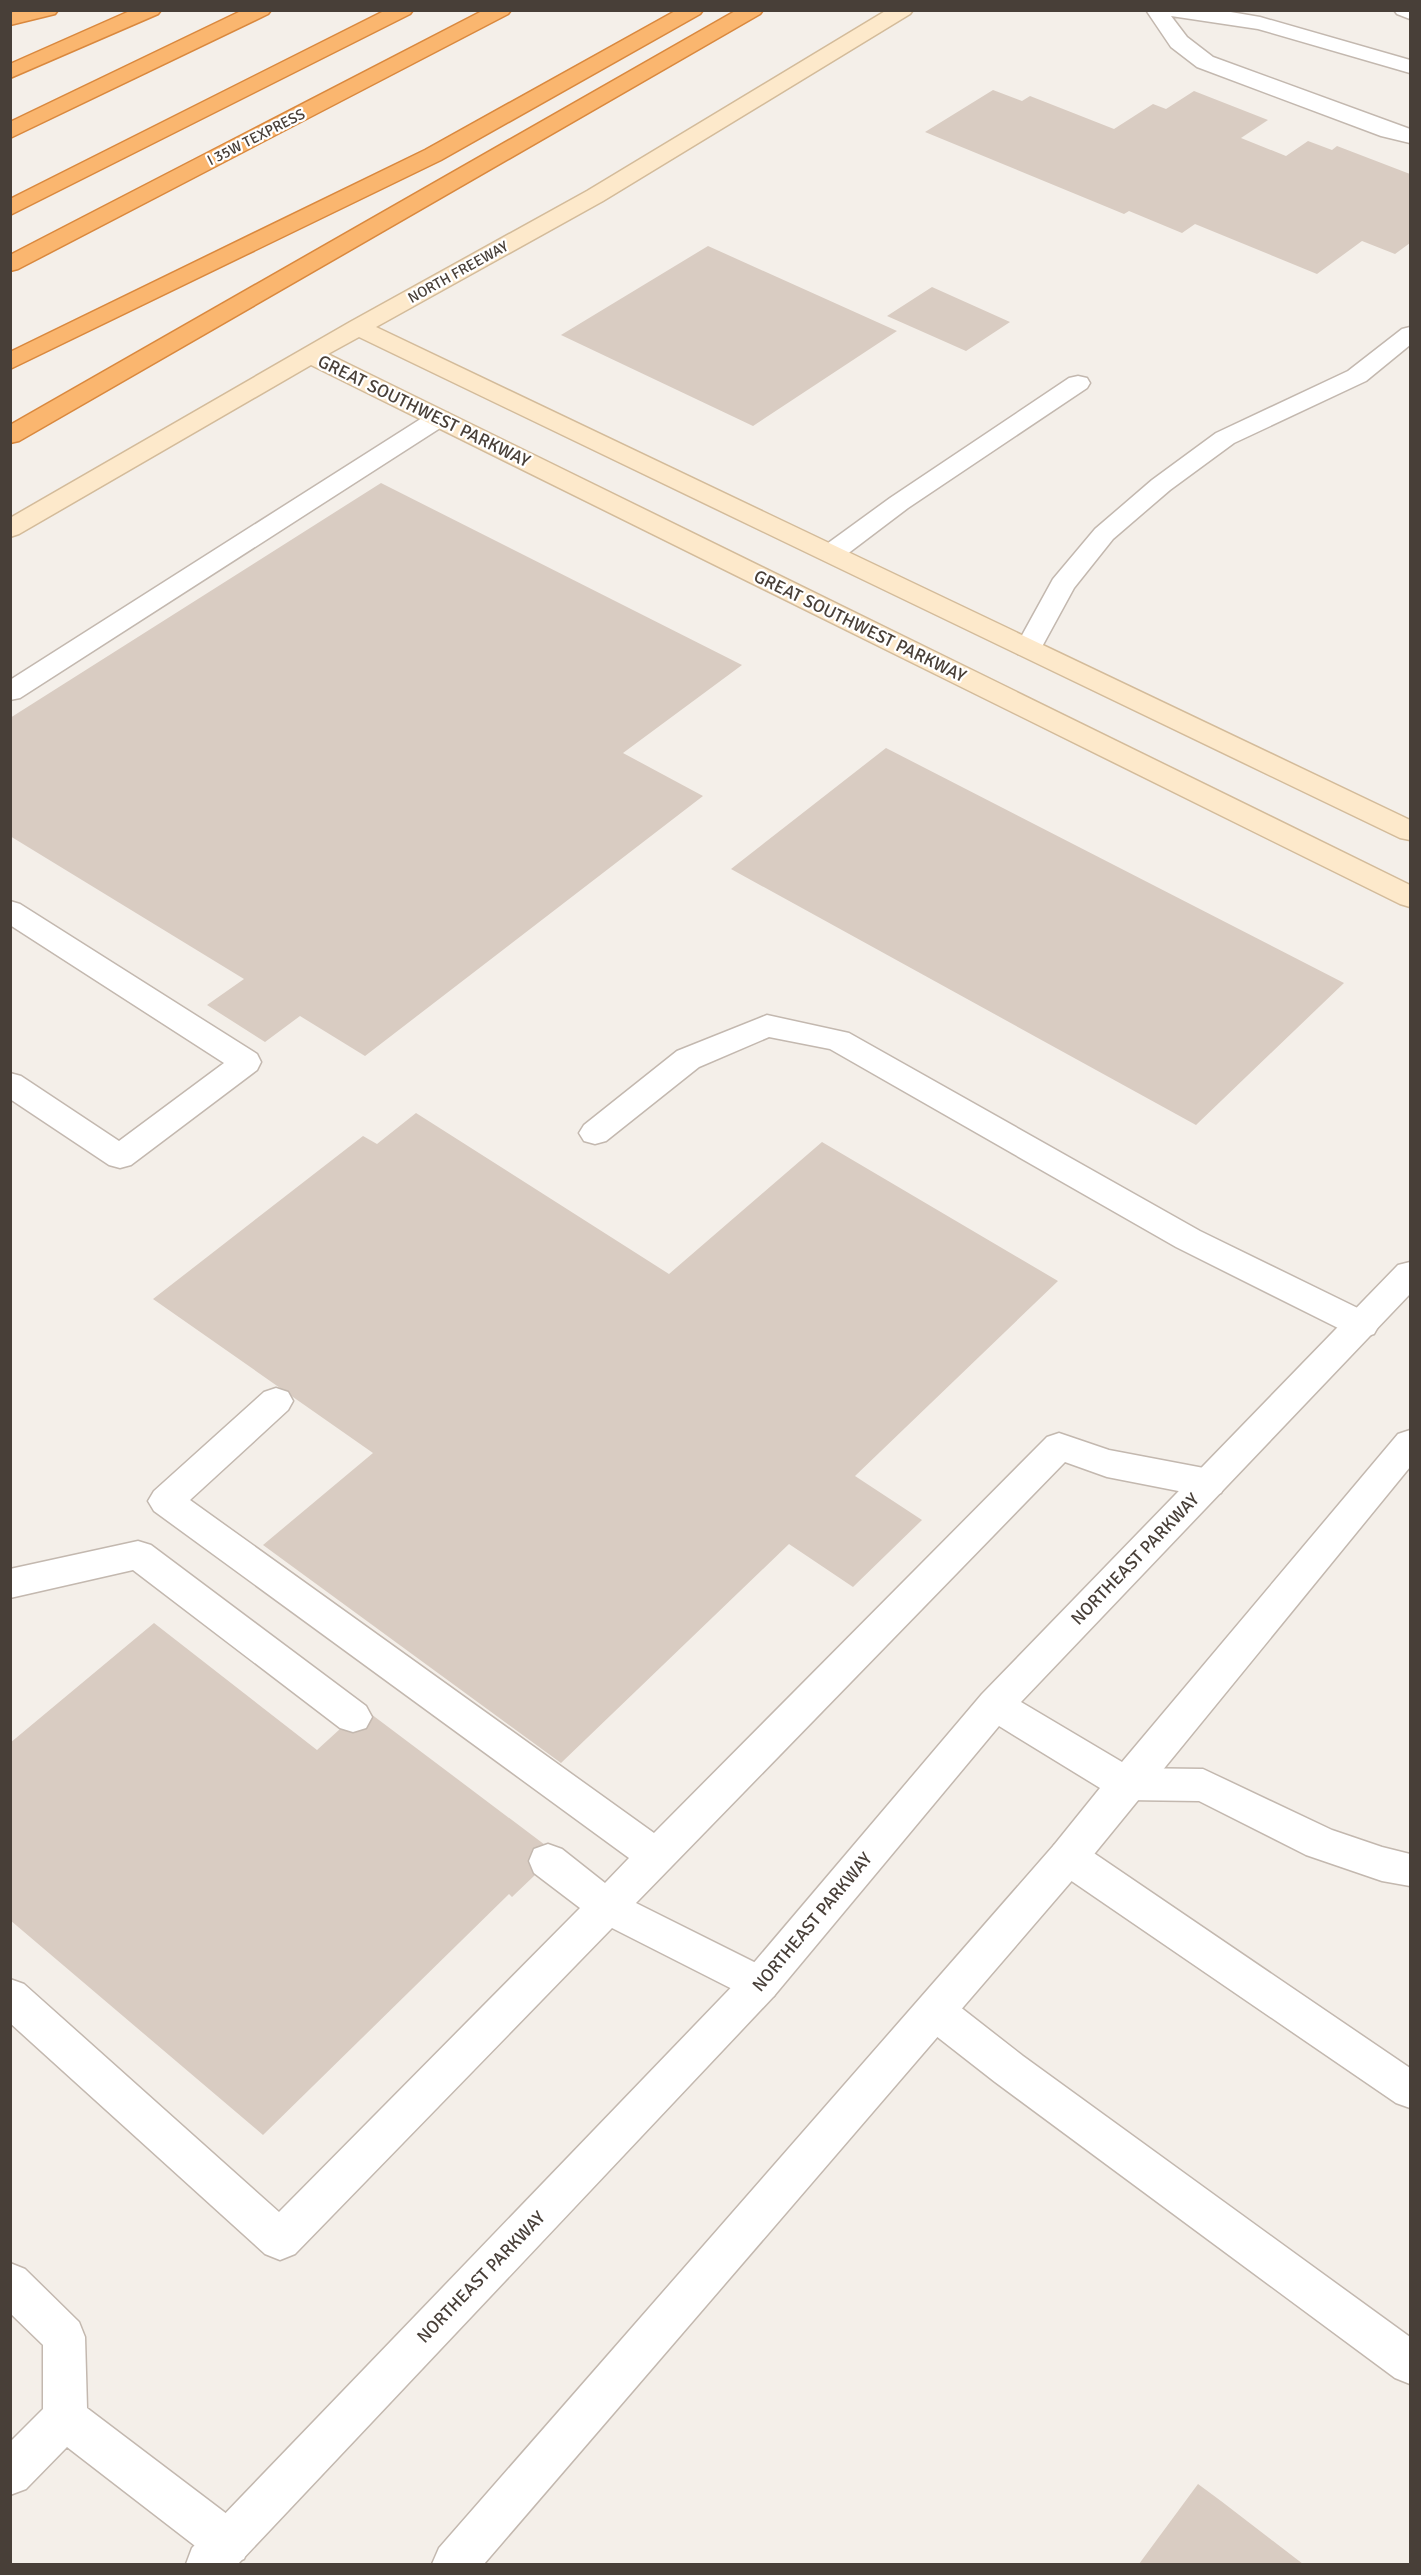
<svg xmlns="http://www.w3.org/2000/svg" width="1421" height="2575" viewBox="0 0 1421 2575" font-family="Signika,sans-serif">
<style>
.building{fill:#d9ccc2}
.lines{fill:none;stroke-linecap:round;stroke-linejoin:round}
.lane-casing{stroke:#c3b8af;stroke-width:3}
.street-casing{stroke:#c3b8af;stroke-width:3}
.secondary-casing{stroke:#d3bb9a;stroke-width:3}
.highway-casing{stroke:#d9883e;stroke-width:3}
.lane{fill:#fff;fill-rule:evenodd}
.street{fill:#fff;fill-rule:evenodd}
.secondary{fill:#fde9cb;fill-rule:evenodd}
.highway{fill:#fab66f;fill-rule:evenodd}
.labels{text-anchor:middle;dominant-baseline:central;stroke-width:4.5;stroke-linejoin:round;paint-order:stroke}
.far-street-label{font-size:15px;fill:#483f38;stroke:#fff}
.street-label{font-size:18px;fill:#483f38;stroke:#fff}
</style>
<rect width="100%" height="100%" fill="#f4efe9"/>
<path class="building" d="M993,90l29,11 8,-5 84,33 39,-25 13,5 28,-18 74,29 -27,18 45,18 22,-15 24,9 5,-4 73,28v69l-15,11 -33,-13 -45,33 -122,-50 -13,9 -53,-22 -5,3 -199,-82z
M708,246l189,85 -144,95 -192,-91z
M932,287l78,35 -44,29 -79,-35z
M381,483l361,182 -119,88 80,43 -338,260 -65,-40 -35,26 -58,-37 37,-26 -234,-143v-118z
M886,748l458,235 -148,142 -465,-256z
M416,1113l253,161 153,-132 236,139 -203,195 67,44 -69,67 -64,-43 -228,219 -298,-218 110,-92 -220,-154 210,-163 14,8z
M154,1623l163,127 46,-42 194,146 -45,43 -3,-3 -246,241 -253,-215v-177z
M1198,2484l23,17 82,63h-164z"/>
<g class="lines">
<defs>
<path id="lane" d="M1146,10h73l41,7 150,43v13l-152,-44 -87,-13 16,21 26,20 197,72v14l-29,-7 -184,-69 -26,-20z
M1394,10h16v9l-13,-5z
M1410,327v18l-44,36 -132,62 -64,47 -57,49 -39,49 -36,66 -10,2 -10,-2 -3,-6 38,-69 42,-50 57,-49 64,-47 132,-62 54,-42z
M1078,376l9,2 3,5 -3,5 -179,120 -66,50 -9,2 -9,-2 -4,-6 4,-6 66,-48 179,-120z
M439,411l9,2 3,5 -3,5 -428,275 -10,2v-20l420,-267z
M10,901l10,3 237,150 4,8 -4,8 -126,95 -11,3 -11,-3 -99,-66v-26l11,3 98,65 105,-78 -214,-138z
M767,1015l82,18 351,198 174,85 5,9 -5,9 -12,4 -12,-4 -174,-87 -346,-198 -61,-12 -70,30 -93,74 -11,3 -11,-3 -5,-8 5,-8 93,-74z
M276,1388l12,4 5,9 -5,9 -98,90 464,333 393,-396 12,-4 50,17 100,19 12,4 5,10 -5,10 -12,4 -102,-20 -42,-15 -429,441 138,69 6,12 -6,12 -14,6 -14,-6 -134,-68 -317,326 -15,6 -15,-6 -255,-231v-44l14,5 255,228 301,-304 -46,-35 -5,-12 5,-12 14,-5 14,5 43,34 24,-25 -475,-347 -6,-10 6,-10 110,-99z
M138,1541l13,4 215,161 6,11 -6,11 -13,4 -13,-4 -207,-158 -123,28v-29z
M1126,1768l77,1 129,61 50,17 28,7v32l-28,-5 -76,-26 -107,-54 -73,-1 -13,-5 -6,-11 6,-11z
M1068,1840l14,5 328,223v40l-14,-5 -342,-234 -5,-12 5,-12z
M936,1994l14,5 73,57 387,281v47l-15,-6 -400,-296 -73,-57 -6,-13 6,-13z
M10,2263l15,6 54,53 6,15 2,71 157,119 6,16 -6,16 -14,5 -18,-5 -145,-112 -41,42 -16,6v-53l33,-33v-64l-33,-32z"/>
<path id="street" d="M1410,1262v32l-389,408 101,60 276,-328 12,-4v37l-328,402 -598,695h-52l7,-16 615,-703 46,-57 -101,-62 -225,270 -536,568h-52l6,-16 554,-576 236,-278 416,-429z"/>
<path id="secondary" d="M887,10h26l-3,4 -307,187 -227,126 1034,493v20l-10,-2 -1041,-501 -31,17 1082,531v22l-10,-3 -1089,-539 -292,169 -9,3v-19l340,-196 237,-131z"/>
<path id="highway" d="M19,10h39l-3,4 -45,11v-12z
M132,10h29l-3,4 -148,64v-14z
M243,10h28l-3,4 -258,124v-16z
M386,10h27l-3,4 -400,201v-16z
M484,10h27l-3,4 -490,255 -8,2v-16z
M677,10h26l-3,4 -259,146 -431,209v-17l415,-202z
M737,10h26l-3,4 -741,427 -9,2v-18z"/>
</defs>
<use href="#lane" class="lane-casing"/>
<use href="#street" class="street-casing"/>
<use href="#secondary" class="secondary-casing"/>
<use href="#highway" class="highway-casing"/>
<use href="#lane" class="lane"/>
<use href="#street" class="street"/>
<use href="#secondary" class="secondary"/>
<use href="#highway" class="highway"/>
</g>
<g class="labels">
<g class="far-street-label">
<text transform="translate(256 137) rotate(-27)">I 35W TEXPRESS</text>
<text transform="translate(458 272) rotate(-29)">NORTH FREEWAY</text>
</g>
<g class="street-label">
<text transform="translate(424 411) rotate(26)">GREAT SOUTHWEST PARKWAY</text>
<text transform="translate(860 626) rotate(26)">GREAT SOUTHWEST PARKWAY</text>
<text transform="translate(1135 1559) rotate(-46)">NORTHEAST PARKWAY</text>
<text transform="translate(812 1922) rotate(-50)">NORTHEAST PARKWAY</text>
<text transform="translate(481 2277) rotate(-46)">NORTHEAST PARKWAY</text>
</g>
</g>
<rect width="1421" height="2575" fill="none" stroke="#483f38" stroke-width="24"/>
</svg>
